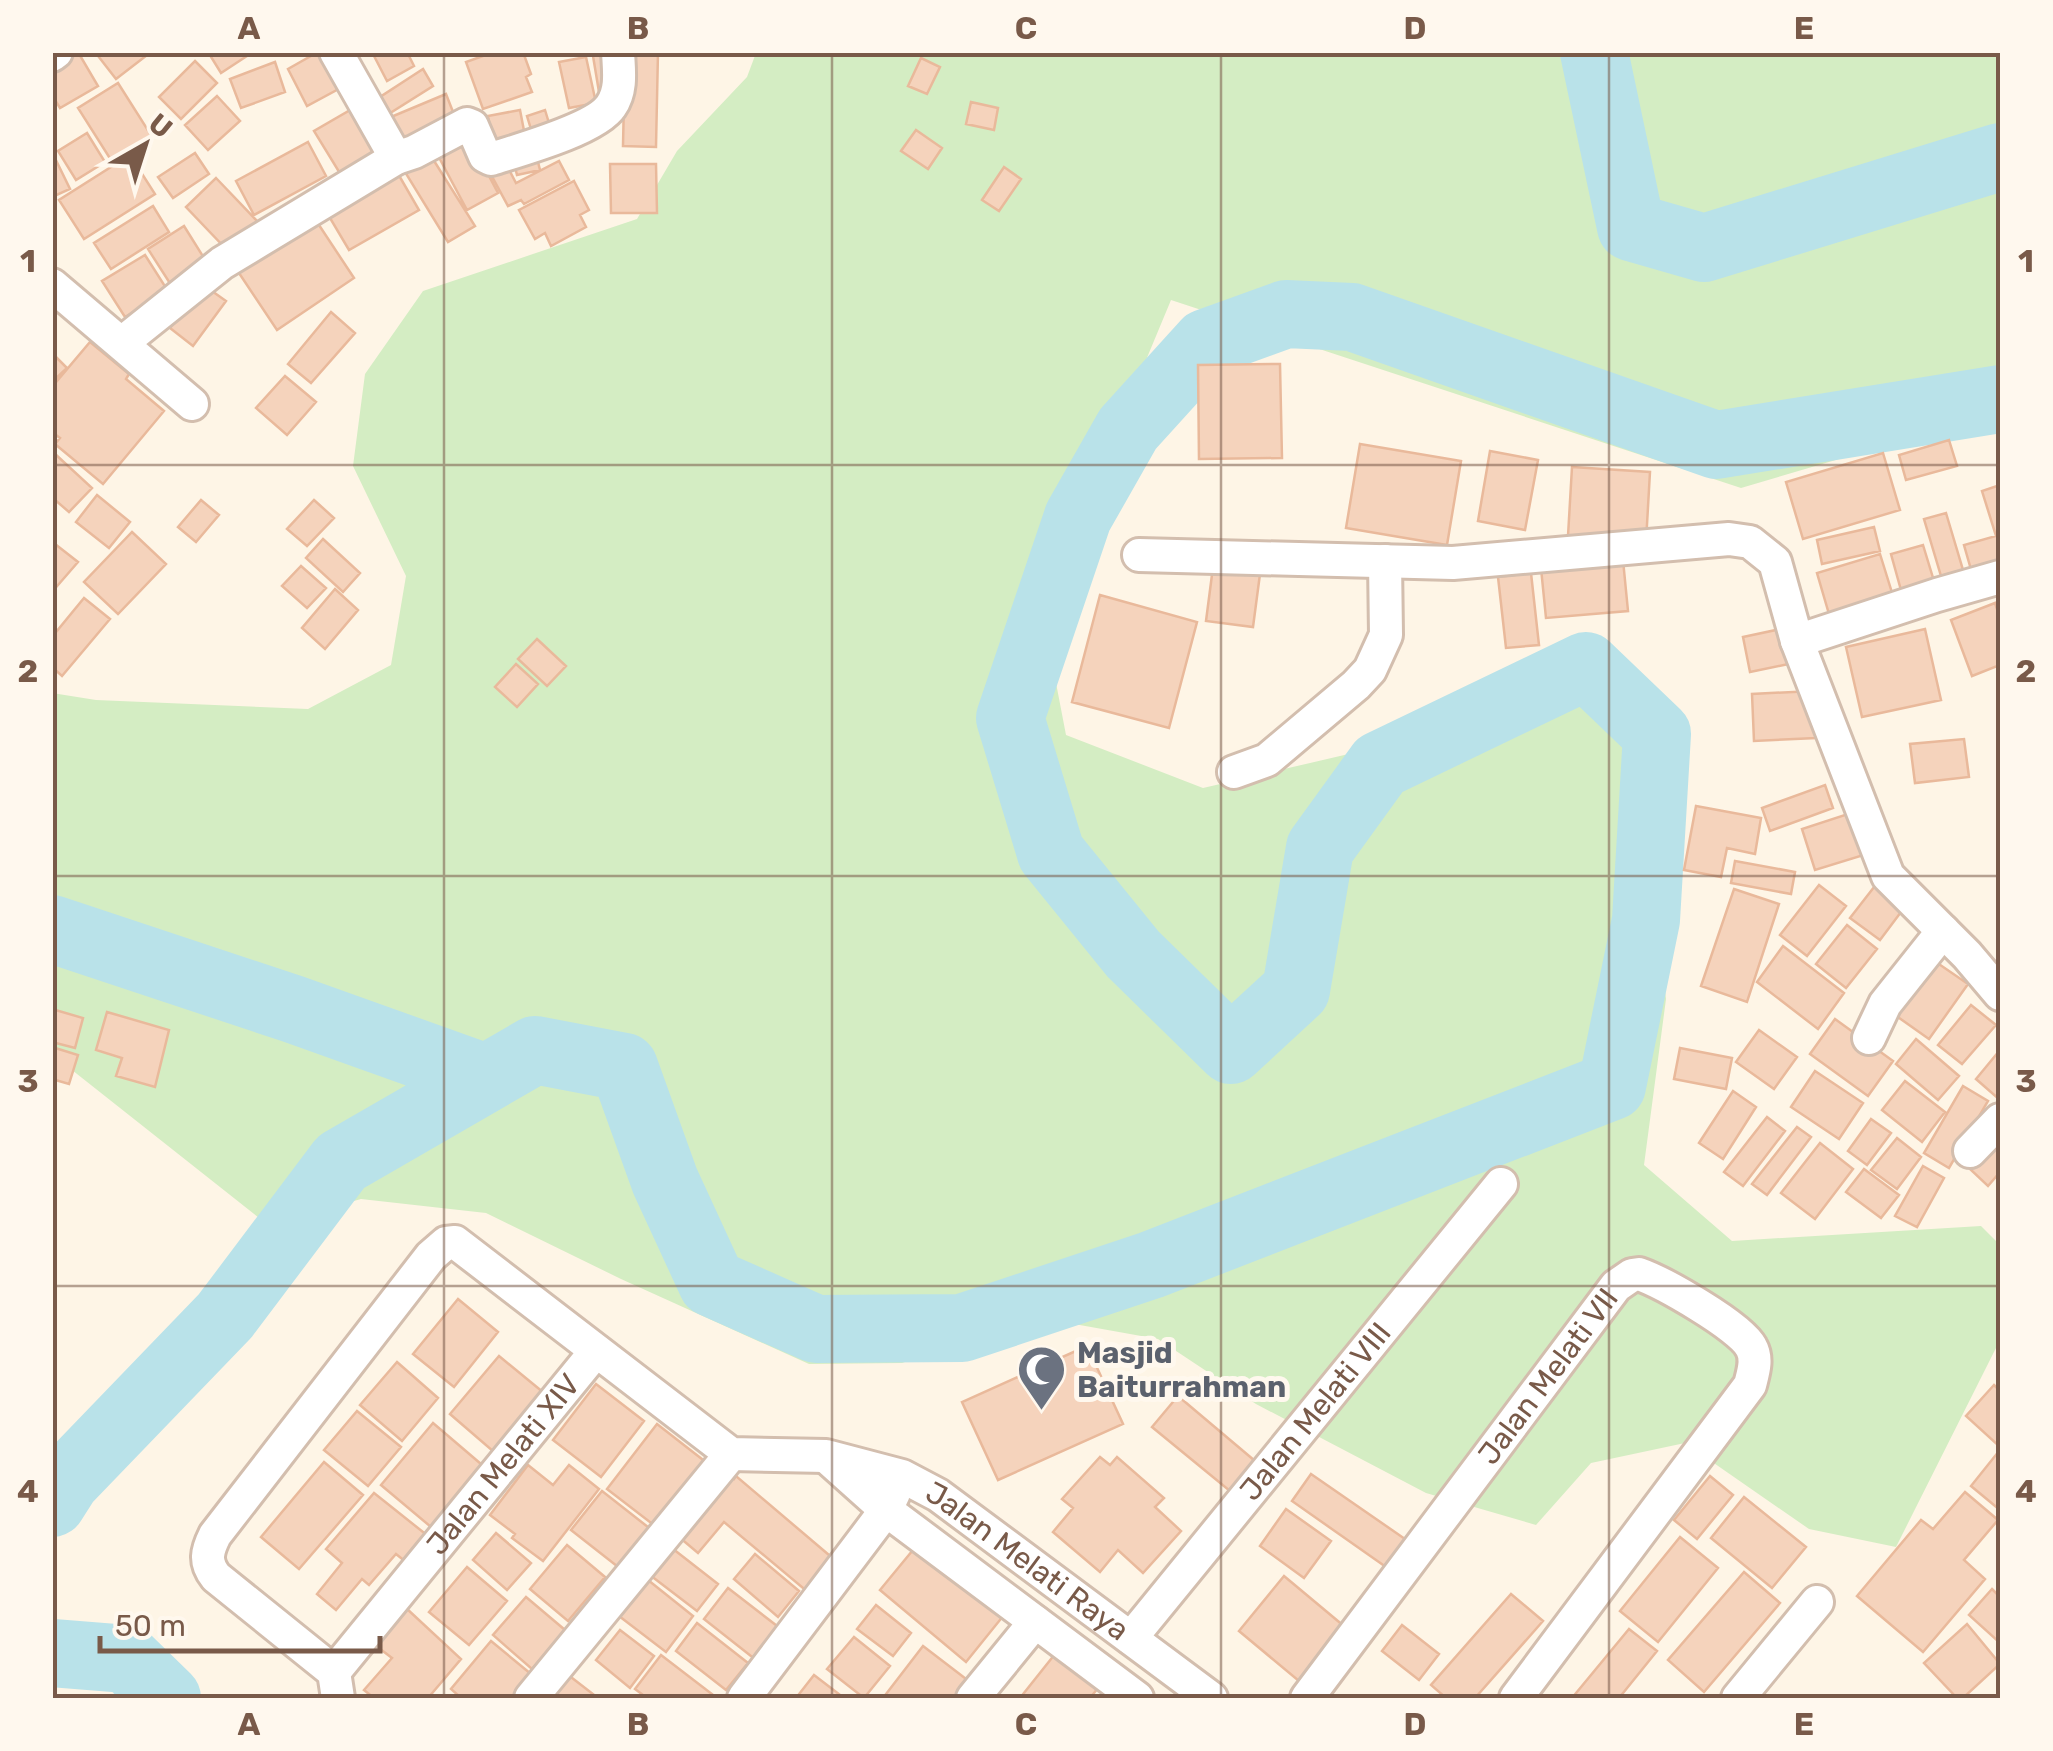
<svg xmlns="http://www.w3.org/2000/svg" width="2053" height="1751" viewBox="0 0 2053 1751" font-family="Rubik,sans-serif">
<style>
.green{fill:#d4edc3}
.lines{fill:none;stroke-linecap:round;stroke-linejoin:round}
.river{stroke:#b9e2e9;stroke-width:68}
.building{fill:#f5d3bc;stroke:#e9b99b;stroke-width:2.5}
.minor-casing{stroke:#d3beae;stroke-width:38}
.minor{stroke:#fff;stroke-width:32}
.grid{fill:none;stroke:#795a49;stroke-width:2.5;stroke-opacity:0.55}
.labels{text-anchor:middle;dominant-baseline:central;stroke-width:10;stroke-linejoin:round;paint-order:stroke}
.worship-label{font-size:30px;font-weight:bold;fill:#5b616d;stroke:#fff8ee;text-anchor:start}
.street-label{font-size:30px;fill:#795a49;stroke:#fff8ee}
.neatline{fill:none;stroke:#795a49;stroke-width:4}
.grid-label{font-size:32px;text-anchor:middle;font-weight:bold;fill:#795a49}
</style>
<rect width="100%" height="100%" fill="#fef5e6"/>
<path class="green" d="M756,53h1244v379l-93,7 -166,49 -570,-188 -129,310 24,125 137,53 424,-99 39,310 -22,166 88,76 249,-15 19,19v95l-104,207 -87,-18 -124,-86 -94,20 -55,62 -110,-32 -170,-89 -98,-65 -123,-22 -133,46 -93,1 -188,-85 -135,-66 -125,-14 -93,26 -215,-170 -1,-362 44,7 212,9 83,-44 15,-89 -53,-110 12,-92 58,-83 214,-72 40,-68 70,-74z"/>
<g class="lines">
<path class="river" d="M1594,52l37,175 73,21 296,-91
M52,929l241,80 193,69
M52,1503l14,-22 159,-165 116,-154 194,-112 89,17 41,114 47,102 104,46 146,-1 189,-63 461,-179 34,-166 11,-186 -71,-68 -206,99 -60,83 -24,142 -65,60 -98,-96 -82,-101 -41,-135 68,-201 50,-88 78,-86 80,-29 66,3 364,128 284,-46
M52,1653l75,6 40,39"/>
</g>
<path class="building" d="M70,52h8l20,34 -38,22 -8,-13v-32z
M95,52h56l-35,27z
M208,52h45l-32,21z
M318,52h11l17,33 -39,21 -19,-37z
M372,52h35l7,14 -27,15z
M494,52h29l8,22 -5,3 6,15 -49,17 -17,-47z
M625,52h33l-2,95 -33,-1z
M605,54l7,36 -13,2 -6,-36z
M586,57l10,46 -27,5 -10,-46z
M921,58l19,9 -13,27 -19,-8z
M195,61l22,22 -36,36 -22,-22z
M275,62l10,30 -44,16 -11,-29z
M423,69l10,17 -46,29 -10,-16z
M118,83l33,52 -40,25 -33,-52z
M446,94l11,28 -54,23 -12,-28z
M217,96l23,25 -32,29 -23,-25z
M971,102l27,6 -4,22 -28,-6z
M352,109l26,44 -37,22 -27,-44z
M520,110l6,31 -32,6 -6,-31z
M545,110l7,23 -18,6 -7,-23z
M916,130l26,18 -14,21 -27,-18z
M465,131l33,62 -31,17 -33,-62z
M87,133l18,29 -29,18 -18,-29z
M308,142l18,34 -72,39 -18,-34z
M535,150l5,20 -23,5 -5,-20z
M52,152l18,37 -18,8z
M195,153l14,21 -36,24 -15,-21z
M130,155l25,39 -71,45 -25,-39z
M431,156l44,70 -27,16 -43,-70z
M504,160l12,23 43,-22 10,19 -45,24 -3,-4 -13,6 -20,-37z
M610,164h46l1,49h-46z
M1004,167l17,12 -22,32 -17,-11z
M397,172l22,38 -70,40 -22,-37z
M216,178l42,44 -30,29 -42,-44z
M574,181l15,29 -9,5 6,12 -35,19 -6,-13 -10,6 -16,-29z
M153,206l16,26 -58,37 -17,-26z
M315,219l39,59 -77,52 -40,-60z
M184,226l25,40 -36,22 -25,-39z
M145,255l23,36 -43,26 -23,-36z
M202,284l24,17 -33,45 -23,-18z
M331,312l24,21 -44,50 -23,-19z
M90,342l39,32 -3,5 38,32 -61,73 -48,-40 5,-6 -8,-6v-45z
M52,353l15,15 -15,14z
M1280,364l2,94 -83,1 -1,-94z
M285,376l31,26 -29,33 -31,-27z
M1949,440l8,26 -51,14 -7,-25z
M1360,444l101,17 -14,84 -101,-17z
M1490,451l48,9 -13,70 -47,-9z
M54,453l38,35 -23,24 -15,-13 -2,1z
M1883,453l17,57 -97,29 -17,-57z
M1572,467l78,5 -4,70 -78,-6z
M2000,485v80l-28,8 -8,-28 32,-9 -14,-45z
M97,495l33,27 -21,26 -33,-26z
M201,500l18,15 -23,27 -18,-15z
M314,500l20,18 -27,28 -20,-17z
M1946,513l17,57 -22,6 -17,-57z
M1874,527l6,24 -58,13 -5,-24z
M132,532l34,32 -48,50 -34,-32z
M323,539l37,34 -17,19 -37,-34z
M55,544l23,18 -26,30v-45z
M1923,545l14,46 -33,10 -13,-47z
M1880,554l13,42 -64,18 -12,-41z
M1623,560l5,51 -82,7 -5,-50z
M301,566l25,22 -19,20 -25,-22z
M1213,567l47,7 -7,53 -47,-6z
M1531,573l8,72 -33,3 -8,-71z
M335,589l23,21 -33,39 -23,-21z
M1100,595l97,27 -28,106 -97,-26z
M84,598l26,21 -48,57 -10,-9v-30z
M1995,603l5,15v47l-28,11 -21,-56z
M1790,627l8,35 -48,10 -7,-35z
M1925,629l16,71 -79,17 -16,-70z
M537,639l29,27 -19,20 -29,-27z
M516,664l22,20 -21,23 -22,-20z
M1813,691l3,47 -62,3 -2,-47z
M1964,739l5,38 -54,6 -5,-39z
M1825,785l8,23 -63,23 -8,-23z
M1696,806l65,12 -6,36 -28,-6 -6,29 -37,-7z
M1854,812l13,42 -52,16 -13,-41z
M1735,861l60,11 -4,22 -60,-11z
M1878,882l29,22 -27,36 -30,-22z
M1819,885l27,21 -39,50 -27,-21z
M1734,889l45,15 -32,98 -46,-16z
M1847,925l30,24 -31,39 -30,-24z
M1783,946l61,47 -26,36 -61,-47z
M1933,960l35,24 -39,55 -34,-24z
M1971,1005l25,20 -34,39 -24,-19z
M52,1009l31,9 -8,30 -23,-6z
M107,1012l62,18 -14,57 -39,-11 6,-18 -26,-8z
M1835,1019l58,42 -25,35 -58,-42z
M1759,1030l38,27 -23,32 -38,-27z
M1916,1039l43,37 -21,24 -42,-36z
M52,1047l26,8 -9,29 -17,-5z
M1680,1048l52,10 -6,31 -52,-10z
M2000,1050v50l-24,-21z
M1815,1071l48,32 -24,36 -48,-32z
M1905,1081l40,31 -23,30 -40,-32z
M1963,1086l25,15 -39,67 -25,-15z
M1733,1091l23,16 -33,52 -24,-16z
M1767,1117l18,14 -42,55 -19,-14z
M1871,1119l20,14 -24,32 -19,-14z
M1797,1127l14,10 -44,58 -15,-11z
M2000,1137v35l-12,14 -17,-16z
M1897,1138l24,19 -24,32 -26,-19z
M1820,1143l33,26 -38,50 -34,-26z
M1923,1166l21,12 -27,49 -22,-11z
M1864,1169l35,26 -18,23 -35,-26z
M458,1299l40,33 -44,55 -41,-33z
M1087,1346l36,78 -125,56 -36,-78z
M499,1356l45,37 -50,59 -44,-38z
M397,1362l41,36 -36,43 -42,-36z
M596,1384l48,37 -43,56 -48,-37z
M1994,1385l6,6v56l-34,-31z
M1178,1396l77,65 -25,30 -78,-64z
M357,1411l44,36 -33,39 -44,-36z
M433,1423l55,47 -51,62 -56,-47z
M657,1424l50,39 -48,66 -52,-40z
M1999,1451l1,1v58l-29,-24z
M1100,1457l10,8 7,-8 47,41 -9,9 26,24 -38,42 -25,-23 -18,22 -47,-40 20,-24 -11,-9z
M324,1462l39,33 -64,74 -38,-32z
M528,1465l25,20 16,-20 30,24 -56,72 -31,-23 3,-4 -25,-19z
M723,1471l11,8 2,-3 100,85 -27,32 -85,-71 -26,31 -26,-22z
M1311,1474l94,65 -19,28 -94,-66z
M1710,1476l23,19 -36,44 -23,-19z
M602,1491l51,40 -31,39 -51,-40z
M1965,1492l33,28 -34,40 21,19 -62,73 -66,-56 64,-76 12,9z
M374,1493l54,43 -22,26 -10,-8 -27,31 -7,-6 -26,31 -19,-16 25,-31 -16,-14z
M1744,1497l62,50 -34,41 -61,-50z
M1286,1509l45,32 -27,37 -44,-32z
M496,1533l35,30 -24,27 -34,-30z
M1680,1537l38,31 -60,74 -38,-31z
M922,1539l86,71 -42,52 -86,-72z
M567,1545l38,32 -37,44 -38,-32z
M668,1545l50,39 -21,27 -51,-39z
M755,1554l44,37 -21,26 -44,-38z
M467,1567l40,34 -38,44 -40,-33z
M1744,1572l36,31 -76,89 -36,-32z
M1284,1576l61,51 -46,54 -60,-50z
M648,1580l45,36 -27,36 -47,-36z
M728,1588l53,41 -25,31 -52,-41z
M1992,1589l8,8v46l-31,-28z
M1511,1594l32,27 -68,77h-29l-15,-13z
M526,1597l39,33 -33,39 -39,-34z
M876,1605l35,28 -18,23 -36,-27z
M406,1608l55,51 -33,39h-54l-10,-8 28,-32 -17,-13z
M697,1623l51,40 -22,27 -50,-39z
M1967,1624l33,40 -37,34h-6l-33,-35z
M1402,1625l37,29 -20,26 -37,-29z
M1629,1629l28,22 -38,47h-47z
M620,1630l34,26 -24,32 -34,-28z
M854,1637l36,29 -26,32 -37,-29z
M491,1641l46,38 -17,19h-59l-10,-9z
M923,1646l47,36 -12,16h-75z
M1059,1649l43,34 -12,15h-70z
M661,1655l56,43h-70l-12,-9z
M567,1674l31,24h-51z
M814,1675l30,23h-48z"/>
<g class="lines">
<defs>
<g id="minor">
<path d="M336,52l60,106"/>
<path d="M52,55l4,-3"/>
<path d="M52,285l140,119"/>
<path d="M122,343l100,-80 174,-105 18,-6 53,-28 5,2 13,30 6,3c28,-9 105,-30 120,-53 11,-16 8,-35 7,-54"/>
<path d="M1139,555l314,8 276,-24 21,3 25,20 22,79 91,235 79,79 33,39"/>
<path d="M1797,641l140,-46 63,-18"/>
<path d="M1234,772l33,-12 89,-75 14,-15 16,-35 -1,-74"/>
<path d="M1869,1038l16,-34 58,-73"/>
<path d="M1970,1151l30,-31"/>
<path d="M829,1459l57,51 251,188"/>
<path id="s1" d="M1131,1638l370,-454"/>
<path id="s2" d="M334,1672l262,-321"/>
<path id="s3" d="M338,1698l-4,-26 -118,-95c-12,-15 -9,-26 -1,-42l216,-279 15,-13 9,-1 276,212 95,2 76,20 36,19 273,203"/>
<path d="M531,1698l200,-244"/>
<path d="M744,1698l142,-188 8,-17"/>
<path d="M973,1698l62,-76"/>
<path id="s4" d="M1307,1698l309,-412 16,-11 7,-1c23,8 101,52 112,73 7,12 2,26 -1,38l-234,313"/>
<path d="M1738,1698l79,-96"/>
</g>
</defs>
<use href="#minor" class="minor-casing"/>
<use href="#minor" class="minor"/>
</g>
<path class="grid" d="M444,52v1646M832,52v1646M1221,52v1646M1609,52v1646M52,465h1948M52,876h1948M52,1286h1948"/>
<defs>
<symbol id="mosque-pin" viewBox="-11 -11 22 30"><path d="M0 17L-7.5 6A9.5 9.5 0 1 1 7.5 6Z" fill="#6b7280" stroke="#fff8ee"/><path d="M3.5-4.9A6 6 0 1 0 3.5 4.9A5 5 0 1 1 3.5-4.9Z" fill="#fff"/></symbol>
</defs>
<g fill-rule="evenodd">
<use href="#mosque-pin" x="1014" y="1342" width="55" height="75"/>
</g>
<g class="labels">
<g class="worship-label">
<text x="1077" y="1353">Masjid<tspan x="1077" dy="34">Baiturrahman</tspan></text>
</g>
<g class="street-label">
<text stroke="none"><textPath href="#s4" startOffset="402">Jalan Melati VII</textPath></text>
<text stroke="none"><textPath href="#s1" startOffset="292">Jalan Melati VIII</textPath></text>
<text stroke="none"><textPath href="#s2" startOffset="268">Jalan Melati XIV</textPath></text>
<text stroke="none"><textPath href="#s3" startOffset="1278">Jalan Melati Raya</textPath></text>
</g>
</g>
<rect width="2053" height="1751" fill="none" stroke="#fff8ee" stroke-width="110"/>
<g transform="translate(145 145) rotate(39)" stroke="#fff8ee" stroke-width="8" paint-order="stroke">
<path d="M0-8L18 38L0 25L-18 38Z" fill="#795a49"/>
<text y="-15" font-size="28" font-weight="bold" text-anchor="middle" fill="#795a49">U</text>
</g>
<path d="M100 1636v15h280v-15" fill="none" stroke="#795a49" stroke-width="5"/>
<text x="115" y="1636" font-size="30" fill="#795a49" stroke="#fff8ee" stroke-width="8" paint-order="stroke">50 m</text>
<rect x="55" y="55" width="1943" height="1641" class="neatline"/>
<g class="grid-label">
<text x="249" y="39">A</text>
<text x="638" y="39">B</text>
<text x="1026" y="39">C</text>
<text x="1415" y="39">D</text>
<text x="1804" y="39">E</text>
<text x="28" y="272">1</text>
<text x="2026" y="272">1</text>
<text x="28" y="682">2</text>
<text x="2026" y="682">2</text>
<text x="28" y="1092">3</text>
<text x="2026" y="1092">3</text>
<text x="28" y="1502">4</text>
<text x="2026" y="1502">4</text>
<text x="249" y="1735">A</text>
<text x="638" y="1735">B</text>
<text x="1026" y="1735">C</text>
<text x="1415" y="1735">D</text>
<text x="1804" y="1735">E</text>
</g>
</svg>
